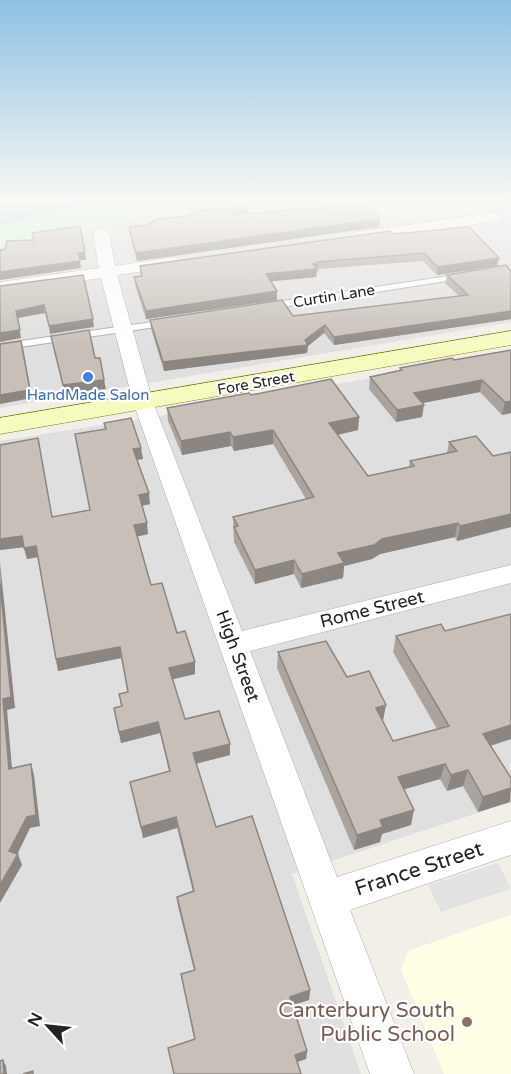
<svg xmlns="http://www.w3.org/2000/svg" width="511" height="1074" viewBox="0 0 511 1074" font-family="'Varela Round',sans-serif">
<style>
.residential{fill:#e0dfdf}
.education{fill:#ffffe5}
.park{fill:#c8facc}
.parking{fill:#e2e2e2}
.water{fill:#aad3df}
.lines{fill:none;stroke-linecap:round;stroke-linejoin:round}
.lane-casing{stroke:#a9a9a9;stroke-width:2}
.street-casing{stroke:#a9a9a9;stroke-width:1}
.secondary-casing{stroke:#707d05;stroke-width:1}
.lane{fill:#fff;fill-rule:evenodd}
.street{fill:#fff;fill-rule:evenodd}
.secondary{fill:#f7fabf;fill-rule:evenodd}
.wall{fill:#aba49e}
.shaded-wall{fill:#8b8681}
.building{fill:#c7bfb8;stroke:#8b8681;stroke-width:1.5}
.shop-dot{fill:#3f7fe0;stroke:#fff;stroke-width:2}
.education-dot{fill:#8d6e63;stroke:#fff;stroke-width:2}
.labels{text-anchor:middle;dominant-baseline:central;stroke-width:4.5;stroke-linejoin:round;paint-order:stroke}
.far-street-label{font-size:15px;fill:#222;stroke:#fff}
.far-shop-label{font-size:15px;fill:#366cbe;stroke:#fff}
.street-label{font-size:18px;fill:#222;stroke:#fff}
.near-street-label{font-size:21px;fill:#222;stroke:#fff}
.near-education-label{font-size:21px;fill:#785e54;stroke:#fff;text-anchor:end}
</style>
<rect width="100%" height="100%" fill="#f2efe9"/>
<path class="residential" d="M176,202h184l19,20 132,-18v118l-511,86v-164l116,-19z
M511,353v449l-219,72 69,200h-361v-633l159,-25z"/>
<path class="education" d="M511,915v159h-67l-43,-104 7,-19z"/>
<path class="park" d="M91,202h85l-60,23 -31,3 -85,17v-19z
M360,202h151v2l-132,18z"/>
<path class="parking" d="M498,863l13,26 -70,23 -13,-27z"/>
<path class="water" d="M0,202h91l-91,24z"/>
<g class="lines">
<defs>
<path id="lane" d="M462,274l4,2 -1,2 -196,31 -4,-3 4,-3z
M166,320l4,3 -1,2 -169,25v-6z"/>
<path id="street" d="M494,213l7,4 -2,3 -142,22 -8,-5 8,-5z
M101,228l8,5 6,33 60,-9 8,5 -8,5 -58,8 36,127 89,229 269,-66v18l-261,68 87,226 174,-56v34l-161,55 64,164h-44l-237,-672 -32,-124 -101,14v-10l99,-14 -6,-35z"/>
<path id="secondary" d="M511,331v14l-511,89v-16z"/>
</defs>
<use href="#lane" class="lane-casing"/>
<use href="#street" class="street-casing"/>
<use href="#secondary" class="secondary-casing"/>
<use href="#lane" class="lane"/>
<use href="#street" class="street"/>
<use href="#secondary" class="secondary"/>
</g>
<path class="wall" d="M248,206v8l131,13 -242,34 -7,-26 -1,-8 18,-2 41,-9z
M394,234l105,24 -2,8 -60,9 -14,-14 -105,8v2l-2,1v5l-46,4 7,10v9l-131,19 -11,-34 -1,-8 7,-1 -1,-10z
M447,275l64,44 -177,26 -10,-12 -16,13 -1,7 -143,18 -13,-42 -1,-9 143,-4 166,-20 -14,-13z
M511,350v63l-9,2 -22,-23 -57,11 -1,14 -26,5 -27,-33 1,-12 29,-6 1,-3 54,-8z
M251,395l108,22 -1,13 -20,5 30,41 41,-9 1,-6 37,-8 2,-11 44,14 18,-4v75l-54,14 -2,-4 -75,17 -8,5 -28,7 -1,12 -42,10 -7,-14 -39,10 -21,-42 -1,-25 73,-18 -33,-55 -39,7 -3,-5 -49,9 -14,-34 -1,-13z
M104,423l39,36 -6,1 13,44 -8,2 6,28 -11,2 14,49 26,48 18,41 -23,5 13,40 45,25v11l-34,9 20,63 94,163 -1,10 -16,5 14,46 -1,8 -9,3 -103,-23 -13,-65 13,-4 -16,-63 -1,-10 16,-5 -16,-64 -34,10 -13,-56 39,-11 -9,-38 -39,10 -7,-35 7,-2 -2,-12 9,-2 -7,-34 -63,13 -20,-114 -11,2 -3,-12 -24,3v-105l53,72 37,-7 15,-81z
M511,614v125l-20,7 20,32 -1,24 -32,10 -15,-26 -16,5 -7,-12 -36,10 7,36 -29,9 -2,8 -26,8 -77,-182 1,-16 69,25 36,44h-1l11,20 44,-12 -44,-77 3,-16 49,-5z"/>
<path class="shaded-wall" d="M248,206v8l-17,1z
M380,219l-1,8 -242,34 -1,-8z
M85,252l1,8h-7l-1,-7z
M499,258l-2,8 -60,9 1,-8z
M80,261l1,7 -81,12v-8z
M313,264h5l-2,13 -51,5 1,-8z
M277,291v9l-131,19v-8z
M44,305l1,8 -27,5 3,20 -21,4v-9l16,-22z
M511,311v8l-177,26v-8z
M93,319l1,8 -44,7 -1,-8z
M325,325l-1,8 -16,13 -1,7 -143,18 -1,-9 142,-22z
M23,349l9,49 -32,6v-9z
M104,380l2,9 -42,5 -1,-9z
M482,380l-2,12 -68,13 2,-12z
M511,401v12l-9,2 3,-13z
M424,405l-2,12 -26,5 1,-12z
M359,417l-1,13 -30,7 1,-14z
M273,430v14l-39,7 -1,-14z
M230,432l1,14 -49,9 -1,-14z
M141,448l2,11 -9,1 -1,-11z
M149,493l1,11 -10,2 -1,-11z
M511,514v13l-54,14 3,-15z
M147,523l1,11 -12,3 -2,-12z
M458,523l-3,14 -75,17 -8,5 -28,7 -1,12 -42,10 1,-14 36,-21 44,-14z
M22,536l3,11 -25,3v-11z
M36,546l2,11 -11,2 -3,-11z
M294,560v14l-39,10v-14z
M0,562l15,146 -8,2 6,70 -4,-11 -6,-70z
M120,647l1,11 -63,13 -2,-12z
M195,662v12l-25,6 -1,-12z
M386,705l-3,16 -10,3 3,-16z
M158,722l2,11 -39,10 -2,-11z
M511,725v14l-33,10 5,-15z
M230,744v11l-36,9 -1,-11z
M31,764l3,11 6,51 -10,2 -16,33 4,-7 4,11 -22,38v-18z
M445,764l-5,15 -45,13 3,-15z
M468,770l-5,16 -16,5 4,-16z
M511,788l-1,14 -32,10 5,-15z
M414,810l-3,15 -29,9 -2,8 -26,8 3,-15 23,-15z
M176,817l1,11 -34,10 -2,-11z
M310,990l-1,10 -19,6v-9z
M307,1051l-1,8 -12,4 1,-8z
M3,1060l3,6 1,8h-3z"/>
<path class="building" d="M367,204l13,15 -244,34 -7,-26 18,-2 11,-6 30,-3 10,-5 50,-5 -17,9z
M80,226l5,26 -7,1 2,8 -80,11v-22l5,-1 2,-8 27,-1 -2,-7z
M469,227l30,31 -61,9 -14,-14 -107,9 1,2h-5l4,5 -51,5 11,17 -131,20 -12,-34 8,-1 -2,-10 250,-35 4,3z
M506,265l5,6v40l-177,26 -9,-12 -20,15 3,5 -145,17 -13,-42 132,-20 11,16 175,-21 -21,-20z
M83,275l10,44 -44,7 -5,-21 -28,6 4,19 -20,3v-47z
M89,330l6,28h5l4,22 -41,5 -12,-49z
M21,341l9,49 -30,5v-51z
M511,350v51l-6,1 -23,-22 -68,13 10,12 -27,5 -27,-33 32,-7 -2,-2 52,-10 2,2z
M331,379l28,38 -30,6 39,53 46,-10 -4,-5 47,-10 -8,-9 27,-6 17,20 18,-4v62l-51,12 -2,-3 -76,16 -8,6 -36,8 6,10 -42,11 -8,-14 -39,10 -21,-43 4,-1 -5,-9 81,-20 -41,-67 -40,7 -3,-5 -49,9 -14,-33 82,-15 2,2z
M131,418l10,30 -8,1 16,44 -10,2 8,28 -13,2 17,60 11,-2 15,50 8,-2 10,31 -26,6 16,51 34,-8 11,33 -37,9 23,74 36,-11 58,174 -20,7 17,54 -12,4 6,19h-127l-6,-26 27,-9 -14,-65 14,-4 -18,-73 17,-6 -18,-74 -35,10 -11,-45 40,-11 -12,-49 -39,10 -5,-24 8,-2 -3,-12 9,-2 -8,-45 -64,12 -20,-113 -12,2 -2,-12 -22,3v-94l38,-7 14,79 38,-7 -15,-76 31,-5 -2,-6z
M0,583l11,114 -8,2 6,70 22,-5 5,51 -9,2 -18,34 9,3 -18,31z
M511,614v111l-28,9 28,44v10l-28,9 -15,-27 -17,5 -6,-11 -47,13 16,33 -34,10 3,7 -26,8 -79,-183 48,-11 21,36 22,-6 17,34 -10,3 17,33 56,-15 -53,-90 45,-12 4,7z
M3,1060l1,14h-4v-13z
M33,1071v3h-10z"/>
<linearGradient id="sky" x2="0" y2="1"><stop stop-color="#8fc0e4"/><stop offset="0.57" stop-color="#f9f8f5"/><stop offset="1" stop-color="#f9f8f5" stop-opacity="0"/></linearGradient>
<rect width="511" height="352" fill="url(#sky)"/>
<circle class="shop-dot" cx="88" cy="377" r="6"/>
<circle class="education-dot" cx="467" cy="1022" r="6"/>
<g class="labels">
<g class="far-street-label">
<text transform="translate(334 296) rotate(-9)">Curtin Lane</text>
<text transform="translate(256 383) rotate(-10)">Fore Street</text>
</g>
<g class="far-shop-label">
<text x="88" y="395">HandMade Salon</text>
</g>
<g class="street-label">
<text transform="translate(372 609) rotate(-14)">Rome Street</text>
<text transform="translate(238 656) rotate(70)">High Street</text>
</g>
<g class="near-street-label">
<text transform="translate(419 869) rotate(-18)">France Street</text>
</g>
<g class="near-education-label">
<text x="455" y="1010">Canterbury South<tspan x="455" dy="24">Public School</tspan></text>
</g>
</g>
<g transform="translate(48 1026) rotate(297)" stroke="#ffffff" stroke-width="4.5" paint-order="stroke">
<path d="M0-4.5L10 22L0 15L-10 22Z" fill="#222222"/>
<text y="-9" font-size="16" font-weight="bold" text-anchor="middle" fill="#222222">N</text>
</g>
</svg>
